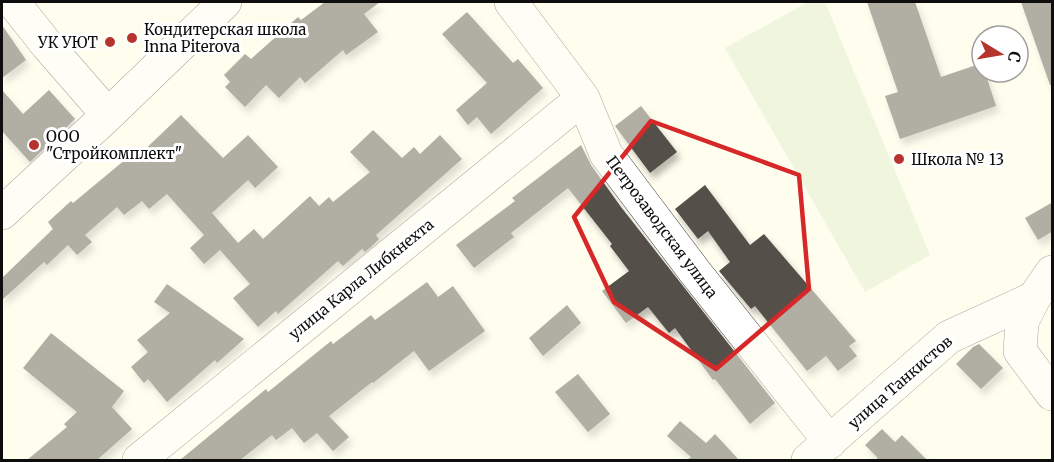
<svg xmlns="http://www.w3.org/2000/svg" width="1054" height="462" viewBox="0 0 1054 462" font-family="Merriweather,serif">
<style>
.pitch{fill:#dfeecb}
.building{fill:#55504a;filter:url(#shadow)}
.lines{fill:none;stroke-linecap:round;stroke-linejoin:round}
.minor-casing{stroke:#404040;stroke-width:34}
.minor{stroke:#fff;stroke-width:33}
.marked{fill:none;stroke:#d62828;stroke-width:4.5;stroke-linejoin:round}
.poi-dot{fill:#b6342d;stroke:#fff;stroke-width:2}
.labels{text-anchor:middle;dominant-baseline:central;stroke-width:6;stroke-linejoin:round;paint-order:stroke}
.poi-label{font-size:15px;fill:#0d0d0d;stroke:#fff;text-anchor:start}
.street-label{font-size:15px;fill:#0d0d0d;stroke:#fff}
</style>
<defs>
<filter id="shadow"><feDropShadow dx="3.5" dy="6" stdDeviation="3" flood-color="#0004"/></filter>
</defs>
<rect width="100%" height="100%" fill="#fefdee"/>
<path class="pitch" d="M808,2h17l105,253 -65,37 -140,-244z"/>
<path class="building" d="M325,2h55l-16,12 14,18 -32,23 -3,-5 -38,33 -5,-6 -21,21 -13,-13 -21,22 -20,-20 5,-5 -6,-7 21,-21 6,5 47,-42 3,3z
M867,2h48l26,75 41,-14v9h3l11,34 -96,33 -15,-43 13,-4z
M1021,2h32v83h-3z
M467,12l46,51 5,-4 25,29 -52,46 -14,-17 -9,8 -12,-15 31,-27 -45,-49z
M2,25l24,35 -24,18z
M2,90l21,24 26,-24 26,29 -45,43 -28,-31z
M641,106l36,46 -27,21 -35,-47z
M181,115l42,43 25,-23 30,32 -23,21 -7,-8 -36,33 26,30 16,-14 9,10 47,-43 9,10 10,-9 4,5 37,-30 -20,-20 23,-22 29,28 12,-11 6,7 20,-19 22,24 -86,76 3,4 -8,8 -6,5 -3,-3 -19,17 -5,-5 -60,53 -2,-3 -18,16 -25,-29 17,-14 -30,-34 -16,14 -14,-16 14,-13 -37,-41 -18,15 -7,-8 -18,14 -7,-8 -32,28 7,7 -15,13 -9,-10 -21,20 -3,-3 -41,37 -1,-2v-19l51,-49 -5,-7 23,-21 2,2 59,-49 4,4z
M581,145l10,20 30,42 154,196 -25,21 -35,-45 -2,1 -38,-52 -6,5 -21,-26 -22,16 -24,-32 27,-20 -19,-25 2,-2 -44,-56 -57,45 3,4 -40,31 -18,-23 59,-44 -3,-3z
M705,185l45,60 14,-11 92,107 -7,5 8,10 -19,15 -12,-15 -19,15 -52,-65 -4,3 -32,-38 11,-9 -22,-31 -10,8 -23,-30z
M1053,202v29l-15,9 -13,-22z
M427,282l11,15 15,-11 32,45 -56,40 -15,-20 -41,32 -1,-1 -43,34 20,21 -16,14 -16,-18 -13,10 -12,-15 -16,12 -4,-5 -32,25h-60l86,-71 2,3 63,-51 2,3 38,-29 4,5z
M167,284l77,55 -27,24 -2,-3 -48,42 -19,-23 -4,4 -13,-16 17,-15 -11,-12 33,-27 -16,-11z
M567,305l14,18 -38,33 -14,-18z
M51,333l73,58 -12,16 20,22 -35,31h-70l40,-33 -3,-3 13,-12 -54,-44z
M979,344l24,24 -22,21 -25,-25 17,-17z
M578,374l32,40 -22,18 -33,-40z
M680,421l26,22 9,-9 24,26h-52l4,-3 -24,-21z
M882,429l13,13 7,-7 25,25h-52l3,-2 -13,-13z"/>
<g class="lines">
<defs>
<path id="minor" d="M13,2l34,43 61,70
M511,2l72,96 23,56 89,118 135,170
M2,213l106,-98 117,-113
M1034,298l-12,24 -2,29 32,43
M139,460l444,-362
M808,460l141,-123 85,-39 18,-26"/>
</defs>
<use href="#minor" class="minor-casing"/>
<use href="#minor" class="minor"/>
</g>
<path d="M0 0H1054V462H0ZM651,121l148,54 10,114 -93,80 -102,-67 -40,-85z" fill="#fefdee" fill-opacity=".55" fill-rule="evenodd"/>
<path class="marked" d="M651,121l148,54 10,114 -93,80 -102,-67 -40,-85z"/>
<g class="poi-dot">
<circle cx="132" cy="38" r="6"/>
<circle cx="110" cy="42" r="6"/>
<circle cx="34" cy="145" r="6"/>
<circle cx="899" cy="159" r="6"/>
</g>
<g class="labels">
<g class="poi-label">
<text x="144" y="29">Кондитерская школа<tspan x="144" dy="17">Inna Piterova</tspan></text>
<text x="98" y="42" text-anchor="end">УК УЮТ</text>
<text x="46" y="136">ООО<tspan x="46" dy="17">"Стройкомплект"</tspan></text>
<text x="911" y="159">Школа № 13</text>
</g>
<g class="street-label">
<text transform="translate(662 227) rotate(53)">Петрозаводская улица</text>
<text transform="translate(361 279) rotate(-39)">улица Карла Либкнехта</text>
<text transform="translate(900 382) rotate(-41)">улица Танкистов</text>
</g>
</g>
<rect width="1054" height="462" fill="none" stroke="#0d0d0d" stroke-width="6"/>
<g transform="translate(1000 54) rotate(101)"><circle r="28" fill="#ffffff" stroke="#9e9e9e" stroke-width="1.5"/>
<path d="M0-4.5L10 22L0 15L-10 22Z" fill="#b6342d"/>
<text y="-9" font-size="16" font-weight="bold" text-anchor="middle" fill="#0d0d0d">С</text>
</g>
</svg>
